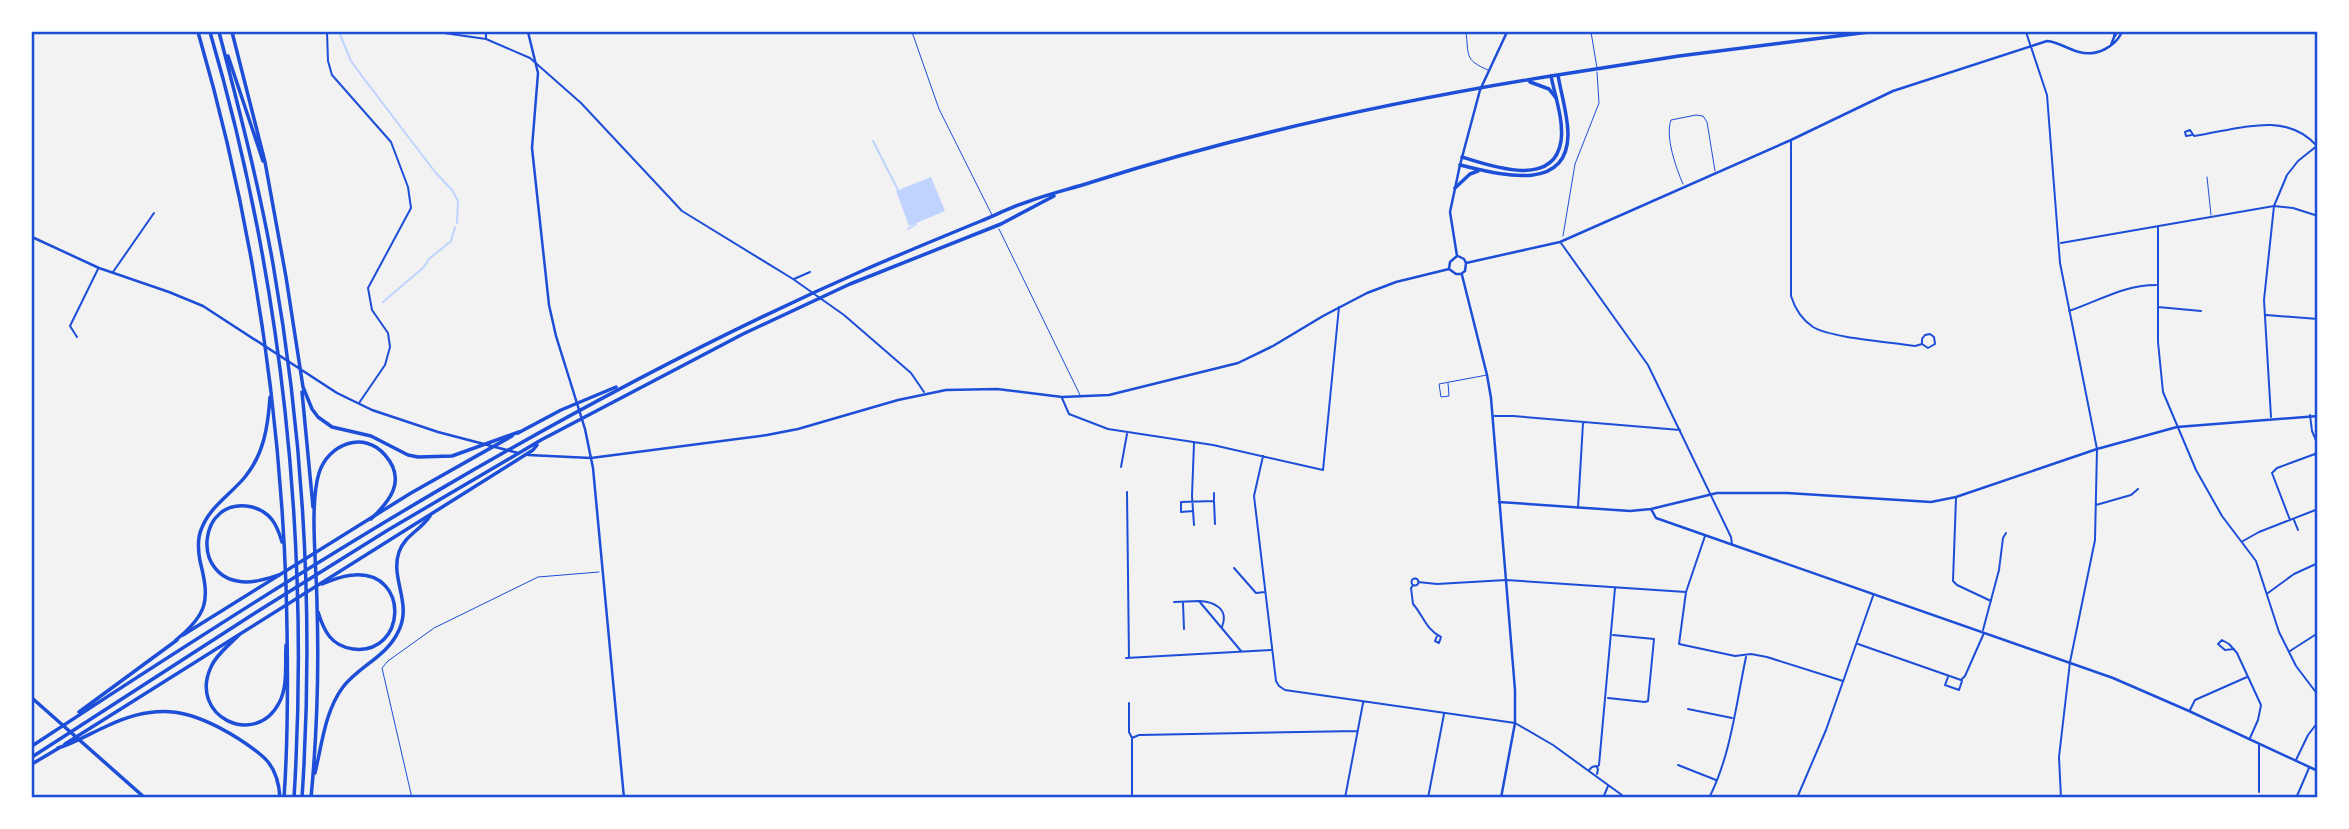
<svg xmlns="http://www.w3.org/2000/svg" width="2349" height="829" viewBox="0 0 2349 829" font-family="'Golos Text',sans-serif">
<style>
.water{fill:#bfd3fe}
.lines{fill:none;stroke-linecap:round;stroke-linejoin:round}
.stream{stroke:#bfd3fe;stroke-width:2}
.service{stroke:#1d4ed8;stroke-width:1}
.minor{stroke:#1d4ed8;stroke-width:2}
.tertiary{stroke:#1d4ed8;stroke-width:2.5}
.secondary{stroke:#1d4ed8;stroke-width:2.5}
.primary{stroke:#1d4ed8;stroke-width:3.5}
.trunk{stroke:#1d4ed8;stroke-width:3.5}
.motorway{stroke:#1d4ed8;stroke-width:3.5}
.neatline{fill:none;stroke:#1d4ed8;stroke-width:2.5}
</style>
<rect width="100%" height="100%" fill="#f2f2f2"/>
<path class="water" d="M931,177l14,34 -36,15 -13,-35z"/>
<g class="lines">
<path class="stream" d="M339,32l12,29 14,19 70,92 17,18 6,11 -1,22
M873,141l25,49
M908,229l8,-5
M383,302l41,-35 5,-8 22,-18 4,-14"/>
<path class="service" d="M912,32l27,77 53,106
M1466,32c3,23 -2,28 22,38
M1591,32l6,36
M2207,177l4,38
M1683,184c-7,-16 -18,-47 -12,-64l25,-5 7,1 4,6 8,49
M999,229l81,166
M1563,236l12,-72 24,-61 -2,-31
M1448,383l1,13 -8,1 -2,-13 48,-9
M412,798l-30,-130 6,-7 46,-33 104,-51 61,-5"/>
<path class="minor" d="M327,32l1,29 4,14 59,67 17,45 3,21 -43,80 4,22 16,23 2,14 -5,18 -26,38
M437,32l49,7 44,19 51,45 101,108 111,68 51,36 67,58 13,19
M2026,32l21,63 13,168 37,186 -2,91 -25,122 -11,95 2,41
M486,38v-6
M2192,135l-6,1 -1,-4 5,-2 4,6c42,-6 90,-26 122,9
M1791,141v155c4,13 10,23 22,31 18,11 78,15 102,19l7,-2 6,4 7,-4 -1,-7 -4,-3 -5,1 -3,4v5
M2158,227v115l5,50 33,78 26,46 34,45 23,71 17,34 22,29
M1561,243l87,122 83,172 1,7
M2061,243l213,-37 19,2 25,8
M113,272l41,-59
M794,279l16,-7
M2158,307l43,4
M2069,311c30,-10 54,-26 87,-26
M2266,315l52,4
M77,337l-7,-11 28,-57
M1062,398l7,16 39,15 105,16 110,25 16,-163
M2310,415l2,16 6,14
M1494,416h19l167,14
M2271,417l-7,-117 10,-94 13,-31 11,-14 20,-16
M1194,443l-2,53 2,29
M2318,448l-3,6 3,6
M1263,456l-9,40 22,185 3,5 6,4 230,33 38,22 73,53
M1121,467l6,-33
M1127,492l2,166
M1214,493v7
M1956,498l-3,83 4,4 34,16
M2096,505l35,-10 7,-6
M1578,508l5,-85
M1193,511l-12,1v-10l33,-1 1,23
M2290,520l-18,-47 5,-5 38,-14
M2294,520l4,10
M1705,536l-19,56 -7,52 56,12 16,-2 16,3 76,24
M2243,541l16,-9 59,-23
M1234,568l22,25 9,-1
M1411.5 582a3.5 3.5 0 1 1 7 0a3.5 3.5 0 1 1-7 0Z
M1418,582l19,2 69,-4 180,12
M1413,585l-2,3 2,16c10,11 13,26 28,33l-2,6 -4,-2 2,-5
M2268,593l26,-19 24,-11
M1200,601c15,1 29,8 22,26
M1174,602l25,-1 42,50
M1183,603l1,26
M1983,630l16,-60 4,-32 3,-5
M1858,644l103,36 4,-4 19,-43
M2234,649l-9,1 -7,-6 4,-4 7,4 8,9 24,52 -3,15 -8,18
M2290,651l28,-18
M1126,658l145,-8
M1948,677l-3,8 14,5 3,-9
M1608,698l37,4 3,-1 6,-62 -41,-4
M1129,703v29l3,6v60
M1688,709l44,9
M2190,710l5,-10 52,-23
M1132,738l7,-3 218,-4
M2296,760l12,-25 10,-13
M1678,765l38,15
M1597,767l2,-2 16,-177
M1589,770l3,-3 4,-1 2,3 -1,5
M2259,792v-47
M2297,796l12,-28
M1345,798l18,-95
M1428,798l16,-84
M1603,798l5,-12
M1709,798c22,-43 27,-94 37,-141
M1797,798l29,-68 47,-134"/>
<path class="tertiary" d="M528,32l10,41 -6,75 17,157 7,31 29,93 8,39 31,330
M2111,45l5,-13
M32,237l67,31 70,24 34,14 134,87 35,17 66,22 80,21
M1457,256l-7,-44 10,-47
M1458,256l6,3 2,4 -1,8 -4,3
M1466,263l94,-21 231,-102 102,-49 154,-50c12,1 20,8 32,11 17,5 36,-5 43,-20
M1449,269l1,-7 7,-6
M1462,275l25,100 4,23 24,292v33l-14,75
M528,455l63,3 176,-23 31,-6 100,-29 48,-10 51,-1 65,8 47,-2 129,-32 35,-17 50,-30 44,-23 29,-11 53,-13 7,5h5
M1499,502l131,9 21,-2 66,-16h70l144,9 25,-5 141,-48 80,-22 141,-11
M1651,509l5,9 457,160 76,33 129,60"/>
<path class="secondary" d="M1460,165l20,-75 27,-58"/>
<path class="primary" d="M2114,32l1,3
M1462,157c28,9 92,32 99,-16 3,-20 -6,-45 -10,-65l128,-20 190,-24
M1460,165c35,8 107,30 108,-30 0,-20 -7,-41 -10,-60
M1455,188l15,-14 8,-3
M32,698l113,100"/>
<path class="trunk" d="M1530,82l19,7 7,9
M518,433l43,-23 55,-23
M183,635l228,-142 101,-57
M79,712l98,-72
M65,744l468,-294 4,-5
M32,746c267,-176 539,-347 832,-476 39,-17 78,-33 117,-49 15,-6 30,-14 46,-19 21,-8 43,-13 65,-20 150,-48 303,-81 459,-106
M32,757l223,-144 133,-83 153,-90 202,-106 107,-50 151,-60 53,-28
M32,764l27,-16"/>
<path class="motorway" d="M198,32c53,182 81,364 88,553 2,71 3,142 -2,213
M210,32c72,247 100,508 84,766
M219,32c20,77 40,153 54,232 31,176 41,355 29,534
M232,32l33,130 21,115 17,110 9,22 6,8 14,10 39,9 37,19 10,2 34,-1 67,-24
M228,56l35,105
M302,392l11,115
M279,575c-10,3 -21,7 -32,7 -59,0 -49,-88 5,-75 19,5 25,18 30,35
M318,612c6,19 13,34 35,37 53,7 58,-78 1,-74 -11,0 -21,5 -32,9
M239,635c-10,10 -23,20 -28,32 -23,49 44,82 68,36 9,-16 6,-39 7,-58
M176,640c32,-26 34,-40 24,-79 -2,-11 -3,-21 1,-31 8,-23 29,-35 44,-53 19,-23 23,-51 25,-80
M58,748c17,-5 33,-15 49,-22 52,-25 86,-16 132,13 26,17 39,26 41,59
M315,773c7,-29 10,-62 28,-86 16,-21 45,-31 56,-57 13,-27 -9,-52 0,-78 6,-17 22,-22 31,-36
M311,798c6,-64 8,-129 6,-192 0,-37 -8,-100 2,-133 9,-29 45,-43 66,-18 22,25 5,46 -14,64"/>
</g>
<rect width="2349" height="829" fill="none" stroke="#ffffff" stroke-width="66"/>
<rect x="33" y="33" width="2283" height="763" class="neatline"/>
</svg>
